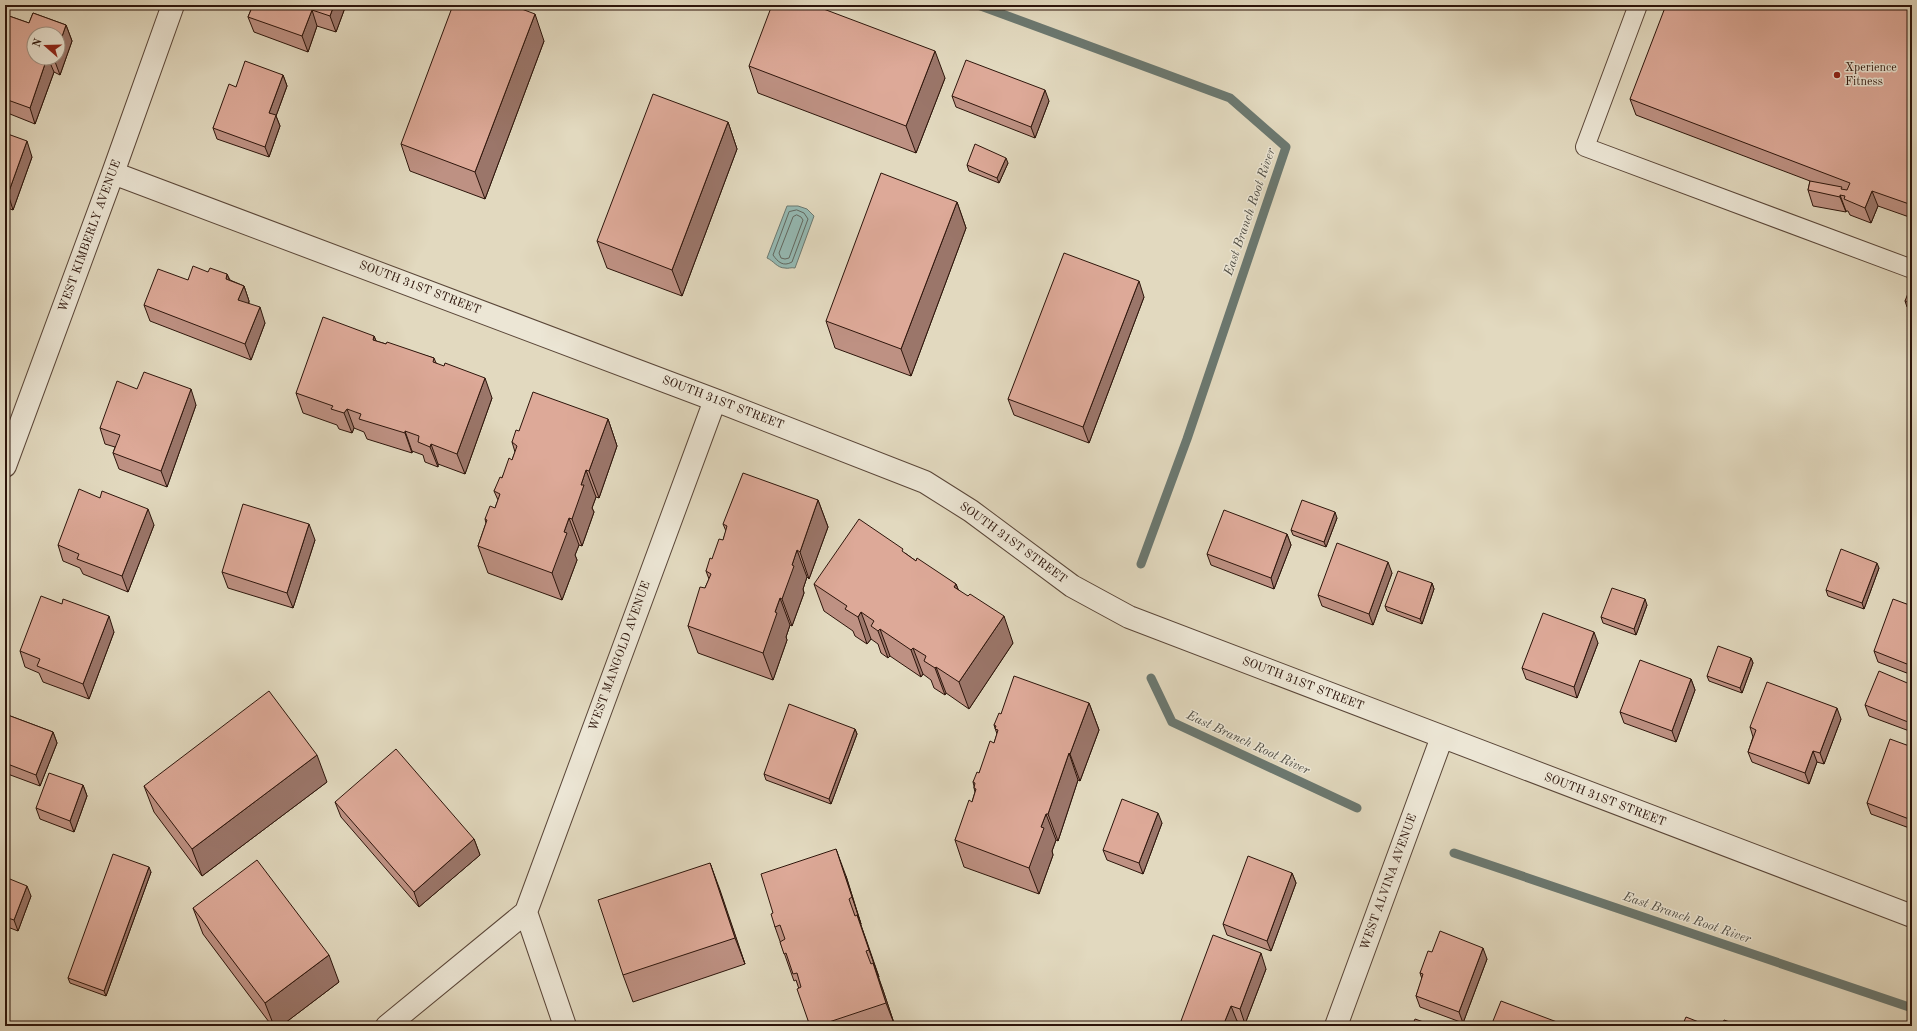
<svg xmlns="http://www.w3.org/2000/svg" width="1917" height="1031" viewBox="0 0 1917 1031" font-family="'Old Standard TT',serif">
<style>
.water{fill:#95bab4;stroke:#6b7870}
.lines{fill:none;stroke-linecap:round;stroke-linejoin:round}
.shore{stroke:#616860;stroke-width:1}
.stream{stroke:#6b7870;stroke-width:9}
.lane-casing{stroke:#5a4638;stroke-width:20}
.street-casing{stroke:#5a4638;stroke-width:24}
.lane{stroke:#ece6d5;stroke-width:18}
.street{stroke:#ece6d5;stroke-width:22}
.wall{fill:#be9183;stroke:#2d150b;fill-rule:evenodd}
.shaded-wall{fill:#9b766a;stroke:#2d150b}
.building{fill:#dda998;stroke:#2d150b}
.poi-dot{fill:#8f2418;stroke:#ece6d5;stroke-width:1.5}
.labels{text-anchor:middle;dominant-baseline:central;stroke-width:3;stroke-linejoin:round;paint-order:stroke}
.poi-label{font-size:12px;fill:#2d150b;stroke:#ece6d5;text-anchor:start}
.street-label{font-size:12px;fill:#2d150b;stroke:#ece6d5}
.water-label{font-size:13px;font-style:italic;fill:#514f46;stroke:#ece6d5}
</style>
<rect width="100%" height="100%" fill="#e2d9bf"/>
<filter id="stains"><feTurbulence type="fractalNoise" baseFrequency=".005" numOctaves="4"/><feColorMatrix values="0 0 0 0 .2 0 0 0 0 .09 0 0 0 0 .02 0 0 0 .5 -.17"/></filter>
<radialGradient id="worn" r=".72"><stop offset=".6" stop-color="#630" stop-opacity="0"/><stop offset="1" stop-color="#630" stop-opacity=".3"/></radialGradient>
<path class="water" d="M787,206h11l9,3 7,7 -19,52c-4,-1 -7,1 -10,0 -8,0 -11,-7 -18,-10z"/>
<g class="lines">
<path class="shore" d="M797,210l7,3 4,6 -16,43c-9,5 -14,0 -19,-7l16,-43z
M797,215l4,2 2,3 -14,38 -4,1 -4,-1 -2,-5 14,-36z"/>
<path class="stream" d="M978,5l252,93 56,49 -99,292 -46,125
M1151,678l21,44 185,86
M1454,853l458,155"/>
<defs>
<path id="lane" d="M1638,5l-53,142 327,122"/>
<path id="street" d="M113,173l602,227 210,82 46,29 101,75 57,31 783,299
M5,466l108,-293 60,-168
M526,912l39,114
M387,1026l139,-114 189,-512
M1336,1026l106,-289"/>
</defs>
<use href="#lane" class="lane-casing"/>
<use href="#street" class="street-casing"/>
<use href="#lane" class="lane"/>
<use href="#street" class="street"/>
</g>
<path class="wall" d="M253,5h93l-10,27 -19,-6 -9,26 -54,-20 -6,-15z
M1912,5v213l-34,-12 -7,17 -21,-8 -2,-4h-2v1l-33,-6 -5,-16 2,-9 -174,-66 -6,-16z
M33,13l33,12 6,16 -12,34 -6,-3 -19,52 -30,-12v-86l4,-10 20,7zM34,34h24v24h-24z
M544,41l-59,158 -75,-28 -9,-27z
M749,66l196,12 -29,75 -158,-60z
M283,75l4,11 -11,30 4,10 -11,31 -52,-18 -4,-11 23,-41z
M952,96l97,5 -14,37 -79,-31z
M728,122l9,27 -55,147 -75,-28 -10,-27z
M5,133l27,24 -19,53 -8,-3z
M1008,163l-9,20 -30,-12 -2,-6z
M957,202l9,26 -55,148 -76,-28 -9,-27z
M208,272l19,2 3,6 14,6 5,15v2l16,20 -14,37 -101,-39 -6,-16 44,-25z
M1912,292v16l-5,-1 -2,-6z
M1144,297l-55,146 -75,-28 -6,-16z
M374,336l2,5 10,3 48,14 2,5 56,35 -27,76 -27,-10v3l-13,-5 -2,-7 -11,-4v2l-45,-14 -3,-7 -10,-4 -2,5 -13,-4 -2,-4 -34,-12 -7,-20z
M137,389l59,16 -29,82 -48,-18 -6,-16 2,-6 -10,-3 -5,-16z
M608,419l9,27 -18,52 -3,-1 -4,11 2,4 -12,34 -3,-1 -4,10 2,5 -15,40 -74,-27 -10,-27 8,-23 -1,-4 10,-11 3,-8 -4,-9 18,-31 3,-8 -3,-10 7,-11z
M818,500l10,27 -19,52 -2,-2 -4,12 1,4 -12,33 -2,-1 -4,12 1,3 -14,40 -75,-27 -10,-27 17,-38 4,-9 -3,-8 17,-31 3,-9 -3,-7z
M1337,518l-11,29 -33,-12 -2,-5z
M154,525l-26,67 -45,-18 -3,-6 -17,-7 -5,-16z
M1287,534l4,11 -17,44 -63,-24 -4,-11z
M315,540l-22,68 -65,-20 -6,-16z
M905,553l11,8 40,23 2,5 55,54 -44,66 -23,-16 -1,2 -11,-7 -3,-8 -8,-6 -2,3 -31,-21 -2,2 -7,-5 -3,-9 -7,-5 -4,5 -12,-8 -2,-5 -29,-20 -10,-27z
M1879,568l-15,41 -36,-13 -2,-6z
M1392,573l-19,52 -51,-19 -4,-11z
M1432,583l2,6 -12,35 -35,-13 -2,-5z
M1647,605l-11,30 -33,-12 -2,-6z
M1912,606v69l-34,-13 -4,-11z
M114,632l-25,67 -46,-17 -4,-9 -14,-6 -5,-16z
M1598,643l-21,55 -51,-19 -4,-11z
M1751,658l2,5 -11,30 -33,-12 -2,-5z
M1691,679l4,11 -19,52 -52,-19 -4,-11z
M1912,685v47l-43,-16 -4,-11z
M1089,703l10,27 -19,51 -2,-1 -20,61 -2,-1 -4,11 1,4 -14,39 -75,-27 -9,-27 17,-38 3,-10 -1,-4v-2l-1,-4 6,-9 15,-30 3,-9 -3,-9 7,-11z
M5,714l48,18 4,11 -17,43 -35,-13z
M1841,719l-17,45 -7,-2 -8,22 -57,-22 -4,-10 5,-15 -3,-10z
M855,729l2,5 -26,70 -65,-24 -2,-6z
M1912,747v82l-41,-15 -4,-11z
M327,782l-125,94 -48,-64 -10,-26z
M83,785l4,11 -13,36 -34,-13 -4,-11z
M335,802l139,37 6,16 -61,52 -78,-90z
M1162,823l-19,51 -36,-14 -4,-10z
M710,863l35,101 -112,38 -10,-27z
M151,872l-45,124 -36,-13 -2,-5z
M1292,873l4,10 -25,68 -44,-16 -4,-11z
M846,876l15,48v1l34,101h-85l-11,-37 -3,-9 -2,1 -19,-54 -2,-14z
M5,877l26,19 -13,35 -13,-5z
M193,908l146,74 -58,44h-9l-69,-92z
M1432,952l55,7 -24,64 -43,-16 -4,-11 6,-17 -2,-6z
M1266,969l-21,55 -8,-3 -2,5h-52l-2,-5z"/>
<path class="shaded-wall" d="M334,5h12l-10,27 -6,-16z
M312,10l5,16 -9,26 -6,-16z
M535,14l9,27 -59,158 -10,-27z
M66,25l6,16 -12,34 -6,-16v-1h4v-10z
M935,51l10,27 -29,75 -10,-27z
M47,58h1l6,14 -19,52 -5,-16z
M283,75l4,11 -11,30 4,10 -11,31 -4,-10 4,-34z
M1045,90l4,11 -14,37 -4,-11z
M728,122l9,27 -55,147 -10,-26z
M27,141l5,16 -19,53 -5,-16z
M1006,158l2,5 -9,20 -2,-5z
M1872,191l6,15 -7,17 -6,-15z
M1840,195l6,16v1l-6,-15z
M957,202l9,26 -55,148 -10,-27z
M227,274l6,16 -7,-11z
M1139,281l5,16 -55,146 -6,-16z
M244,286l5,15 -5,14 -6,-15z
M260,307l5,16 -14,37 -6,-16z
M374,336l8,20 -9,-16z
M485,378l7,20 -27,76 -8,-20z
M191,389l5,16 -29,82 -6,-16z
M347,409l7,19 -2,5 -8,-20z
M608,419l9,27 -18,52 -10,-27z
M405,431l7,20v2l-7,-20z
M431,444l7,20v3l-8,-20z
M586,470l10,27 -4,11 2,4 -12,34 -10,-27 9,-34z
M818,500l10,27 -19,52 -9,-27z
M148,509l6,16 -26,67 -6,-16z
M1335,512l2,6 -11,29 -2,-5z
M569,518l10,27 -4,10 2,5 -15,40 -10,-27 12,-41z
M309,524l6,16 -22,68 -6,-15z
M1287,534l4,11 -17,44 -3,-11z
M797,550l10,27 -4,12 1,4 -12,33 -10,-27 10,-34z
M1388,562l4,11 -19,52 -4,-11z
M1877,563l2,5 -15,41 -2,-6z
M1432,583l2,6 -12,35 -2,-5z
M956,584l10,27 -12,-24z
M780,598l10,27 -4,12 1,3 -14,40 -10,-27 12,-41z
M1645,599l2,6 -11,30 -2,-6z
M861,612l10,27 -4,5 -9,-27z
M109,616l5,16 -25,67 -6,-15z
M1004,616l9,27 -44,66 -10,-27z
M880,629l10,27 -2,2 -10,-27z
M1594,632l4,11 -21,55 -3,-11z
M913,648l10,26 -2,3 -10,-27z
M1751,658l2,5 -11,30 -2,-5z
M936,667l10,26 -1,2 -10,-27z
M1691,679l4,11 -19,52 -4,-11z
M1089,703l10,27 -19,51 -10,-27z
M1837,708l4,11 -17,45 -4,-11z
M1912,711v21l-4,-10z
M855,729l2,5 -26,70 -2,-5z
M53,732l4,11 -17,43 -4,-11z
M1813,751l4,11 -8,22 -4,-11z
M1069,753l9,27 -20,61 -10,-27z
M317,755l10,27 -125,94 -10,-27z
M83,785l4,11 -13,36 -4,-11z
M1912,811v16l-3,-8z
M1158,813l4,10 -19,51 -4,-11z
M1046,814l10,26 -4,11 1,4 -14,39 -10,-26 12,-41z
M474,839l6,16 -61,52 -5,-15z
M836,849l10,27 15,48z
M710,863l10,27 25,74 -10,-26z
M149,867l2,5 -45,124 -2,-5z
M1292,873l4,10 -25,68 -4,-10z
M27,886l4,10 -13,35 -4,-11z
M857,915l10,27 12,35 -10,-27z
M1483,948l4,11 -24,64 -4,-11z
M1261,953l5,16 -21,55 -5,-15z
M329,955l10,27 -58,44h-7l-9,-23z
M873,963l10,27 12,36 -9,-23z
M1231,1006l6,15 -2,5h-12z"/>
<path class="building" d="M253,5h81l-4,11 -18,-6 -10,26 -54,-19z
M453,5h58l24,9 -60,158 -74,-28z
M772,5h41l122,46 -29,75 -157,-60z
M1666,5h246v200l-40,-14 -7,17 -21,-9 1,-3 -5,-1v2l-32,-7 2,-9 32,6 -1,2 6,1 3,-7 -220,-84z
M33,13l33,12 -8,23v-14h-24v24h13l-17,50 -25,-9v-73l4,-10 20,7z
M966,60l79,30 -14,37 -79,-31z
M245,61l38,14 -14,38 7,2 -11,32 -52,-19 16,-44 7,3z
M653,94l75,28 -56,148 -75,-29z
M5,133l22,8 -19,53 -3,-1z
M975,144l31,14 -9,20 -30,-13z
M881,173l76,29 -56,147 -75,-28z
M1064,253l75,28 -56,146 -75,-28z
M193,266l15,6 2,-4 17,6 -1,5 18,7 -6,14 22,7 -15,37 -101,-39 14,-36 30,11z
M1909,291l3,1v12l-7,-3z
M323,317l51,19 -1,4 13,4 1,-2 47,16 -1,4 11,4 1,-3 40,15 -28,76 -26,-10 -1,3 -12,-5 1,-6 -14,-5v2l-46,-14 2,-5 -14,-5 -3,4 -13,-4 2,-3 -37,-13z
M144,372l47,17 -30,82 -48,-18 7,-18 -20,-7 17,-47 20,8z
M533,392l75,27 -19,52 -3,-1 -5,15h3l-12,34 -3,-1 -5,14 3,1 -15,40 -74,-27 9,-26 -2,-1 5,-13 5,2 5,-14 -6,-3 6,-14 2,1 7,-20 3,2 5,-14 -5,-4 4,-12 3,1z
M743,473l75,27 -18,52 -3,-2 -5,15 2,1 -12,33 -2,-1 -5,14 2,1 -14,40 -75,-27 12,-39 5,1 6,-14 -5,-3 4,-13 2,1 7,-20 4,1 4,-14 -4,-2z
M79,489l21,9 2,-7 46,18 -26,67 -45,-17 2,-5 -21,-9z
M1302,500l33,12 -11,30 -33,-12z
M243,504l66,20 -22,69 -65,-21z
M1224,510l63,24 -16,44 -64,-24z
M859,519l44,30 -1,2 14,10 1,-3 39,26 -2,3 14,9 2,-2 34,22 -45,66 -23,-15 -1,1 -11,-7 2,-5 -13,-8 -2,2 -31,-21 -2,2 -7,-5 3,-5 -13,-9 -3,5 -13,-8 2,-3 -33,-22z
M1337,543l51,19 -19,52 -51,-19z
M1841,549l36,14 -15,40 -36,-13z
M1398,571l34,12 -12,36 -35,-13z
M1612,588l33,11 -11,30 -33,-12z
M41,596l21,8 1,-5 46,17 -26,68 -46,-18 3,-7 -20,-8z
M1893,599l19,7v60l-38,-15z
M1543,613l51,19 -20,55 -52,-19z
M1718,646l33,12 -11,30 -33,-12z
M1640,660l51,19 -19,52 -52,-19z
M1879,671l33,14v26l-4,11 -43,-17z
M1014,676l75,27 -19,51 -1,-1 -21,61h-2l-5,13 3,1 -15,40 -74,-28 14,-40 3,2 4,-13 -2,-1 1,-5 -2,-1 4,-10 2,1 11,-32 4,2 4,-13 -3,-1 1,-3 -2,-1 5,-12 2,1z
M1767,682l70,26 -17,45 -7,-2 -8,22 -57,-21 8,-22 -6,-3z
M269,691l48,64 -125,94 -48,-63z
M789,704l66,25 -26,70 -65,-25z
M5,714l48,18 -17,43 -31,-12z
M1890,739l22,8v64l-3,8 -42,-16z
M396,749l78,90 -60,53 -79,-90z
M49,773l34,12 -13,36 -34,-13z
M1122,799l36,14 -19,50 -36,-13z
M836,849l16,48 -3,2 6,17 2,-1 12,35 -3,1 5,13 2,-1 13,40 -69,23h-7l-13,-37 4,-2 -4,-14 -4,1 -7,-21 -2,1 -4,-12 5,-3 -5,-14 -5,2 -4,-13 2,-1 -12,-39z
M113,854l36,13 -45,124 -36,-13z
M1248,856l44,17 -25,68 -44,-17z
M257,860l72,95 -64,48 -72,-95z
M710,863l25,75 -112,37 -25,-75z
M5,877l22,9 -13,34 -9,-3z
M1440,931l43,17 -24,64 -43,-16 7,-22 -3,-1 8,-22 4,1z
M1213,935l48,18 -21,56 -9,-3 -8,20h-28l-14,-5z
M1501,1001l56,21 -2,4h-64z
M1686,1017l23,9h-27z
M1415,1019l20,7h-23z
M1724,1020l17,6h-19z"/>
<circle class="poi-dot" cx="1837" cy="75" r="4"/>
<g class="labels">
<g class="poi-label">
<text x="1845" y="68">Xperience<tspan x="1845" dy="14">Fitness</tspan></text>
</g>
<g class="street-label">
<text transform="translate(90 236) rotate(-70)">WEST KIMBERLY AVENUE</text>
<text transform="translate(420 288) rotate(21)">SOUTH 31ST STREET</text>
<text transform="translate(723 403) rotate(21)">SOUTH 31ST STREET</text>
<text transform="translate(1013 543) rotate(36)">SOUTH 31ST STREET</text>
<text transform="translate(620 656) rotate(-70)">WEST MANGOLD AVENUE</text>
<text transform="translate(1303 684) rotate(21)">SOUTH 31ST STREET</text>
<text transform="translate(1605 800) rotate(21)">SOUTH 31ST STREET</text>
<text transform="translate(1389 882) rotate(-70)">WEST ALVINA AVENUE</text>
</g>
<g class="water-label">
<text transform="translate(1250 212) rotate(-71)">East Branch Root River</text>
<text transform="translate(1248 743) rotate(25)">East Branch Root River</text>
<text transform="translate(1687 918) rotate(19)">East Branch Root River</text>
</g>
</g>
<rect width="1917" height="1031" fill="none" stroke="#e2d9bf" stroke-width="20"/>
<rect x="6" y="6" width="1905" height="1019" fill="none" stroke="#2d150b" stroke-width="2"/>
<rect x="10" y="10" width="1897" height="1011" fill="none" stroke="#2d150b"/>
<g transform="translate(46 46) rotate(290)"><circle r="19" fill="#ece6d5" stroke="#a09284"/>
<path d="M0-3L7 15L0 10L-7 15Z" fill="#8f2418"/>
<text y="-6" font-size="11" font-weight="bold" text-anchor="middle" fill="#2d150b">N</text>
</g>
<rect width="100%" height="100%" filter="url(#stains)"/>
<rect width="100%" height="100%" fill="url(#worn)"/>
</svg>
